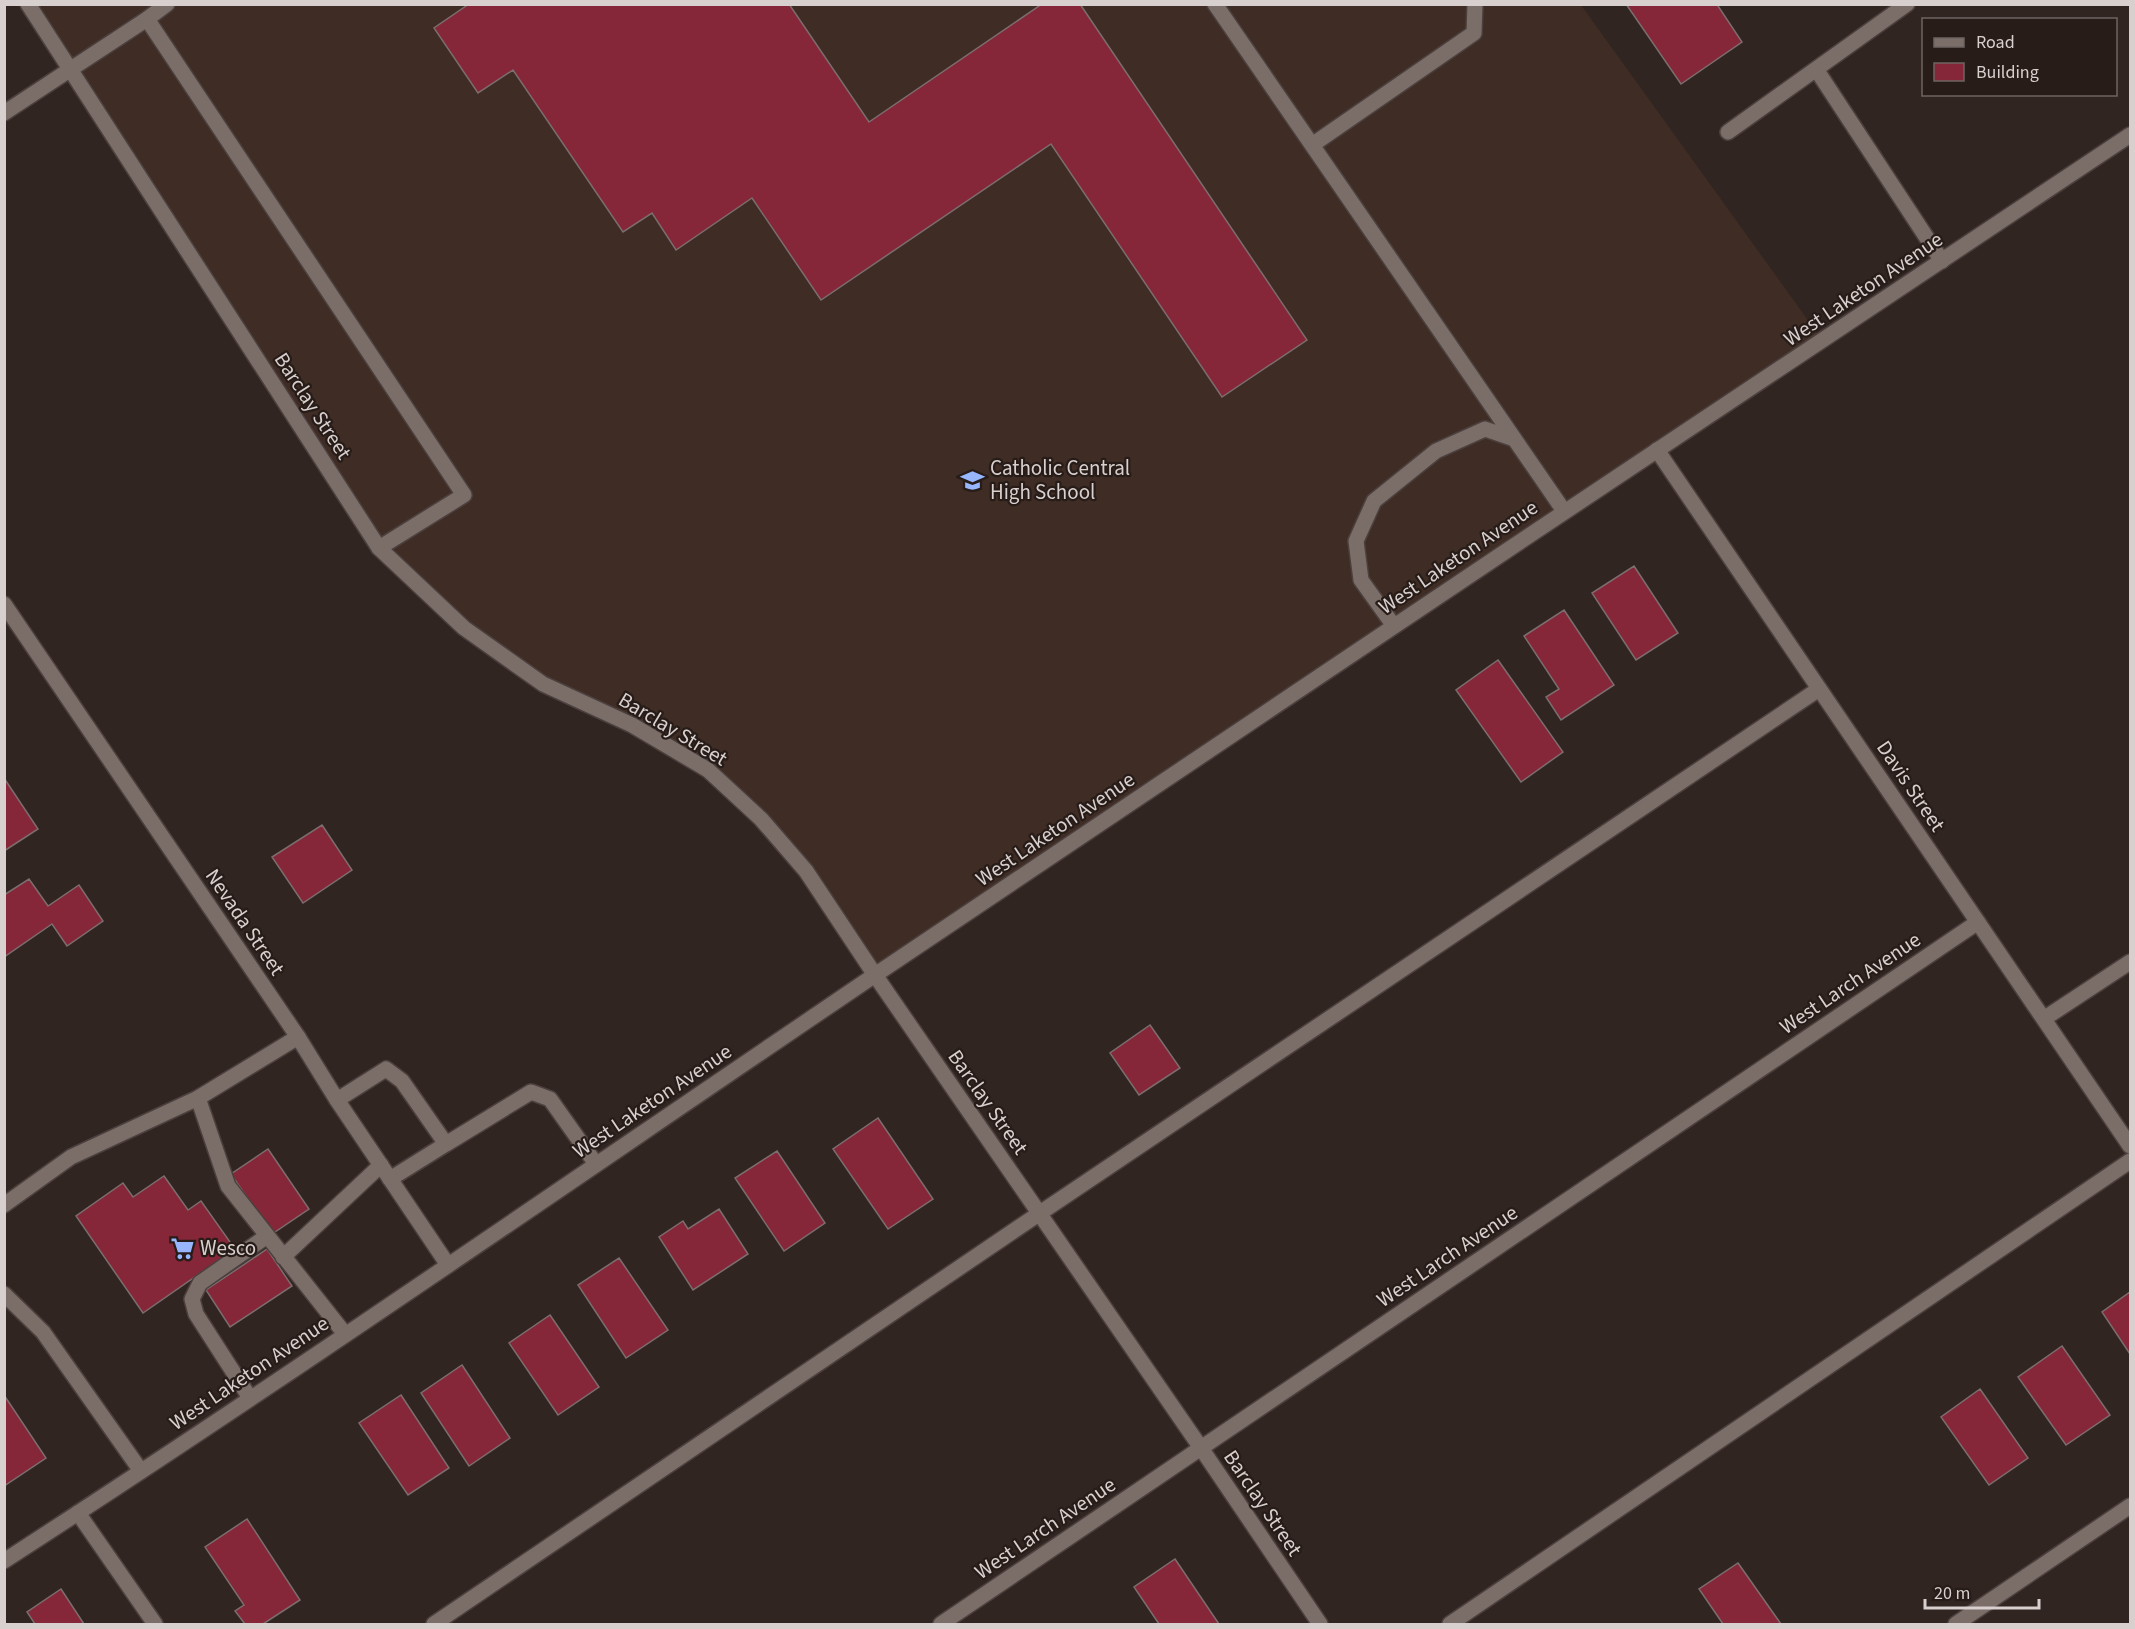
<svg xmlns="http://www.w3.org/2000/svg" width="2135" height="1629" viewBox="0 0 2135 1629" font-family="'Source Sans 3',sans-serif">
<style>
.built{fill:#3e2c25}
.building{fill:#862639;stroke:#7c6d6e;stroke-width:1.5}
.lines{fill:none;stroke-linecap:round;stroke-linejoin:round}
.service-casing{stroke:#4b403e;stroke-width:18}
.minor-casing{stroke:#4b403e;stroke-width:18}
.secondary-casing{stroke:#4b403e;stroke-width:18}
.service{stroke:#7b6d68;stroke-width:15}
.minor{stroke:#7b6d68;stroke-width:15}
.secondary{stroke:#7b6d68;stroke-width:15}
.labels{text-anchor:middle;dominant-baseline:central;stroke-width:4.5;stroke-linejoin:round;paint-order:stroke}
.street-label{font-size:21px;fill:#d8d0ce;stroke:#271c18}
.poi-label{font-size:21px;fill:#d8d0ce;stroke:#271c18;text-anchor:start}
</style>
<rect width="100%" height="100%" fill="#312521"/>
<path class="built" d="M21,5h1560l242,336 -948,634 -69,-104 -98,-101 -165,-86 -79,-56 -85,-80z"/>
<path class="building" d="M469,4h320l80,118 173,-118h38l227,336 -85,57 -171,-253 -230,156 -69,-102 -76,52 -24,-37 -29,19 -110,-162 -35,23 -44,-65z
M1626,4h95l-3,2 24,36 -61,42z
M1634,566l44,67 -42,27 -44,-67z
M1564,610l50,75 -53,35 -15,-23 13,-8 -35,-53z
M1498,660l65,92 -42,30 -65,-92z
M4,778l34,51 -34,22z
M322,825l30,45 -49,33 -31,-46z
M29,879l19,27 31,-21 24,36 -36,25 -15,-22 -48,33v-62z
M1150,1025l30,43 -41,27 -29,-42z
M878,1118l55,81 -45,30 -55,-80z
M268,1149l41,60 -37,25 -41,-60z
M777,1151l48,72 -41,28 -49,-73z
M164,1176l24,34 13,-9 34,48 -92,64 -67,-97 47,-33 10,14z
M719,1209l29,45 -55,36 -34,-53 24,-16 5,8z
M267,1249l25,37 -62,41 -24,-37z
M619,1258l49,72 -42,28 -48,-73z
M2130,1292v62l-28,-42z
M550,1315l49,72 -41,28 -49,-72z
M2062,1346l48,69 -44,30 -48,-68z
M462,1365l48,73 -41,28 -48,-73z
M1980,1389l48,69 -39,27 -48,-68z
M4,1395l42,63 -42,28z
M401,1395l48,73 -41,27 -49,-72z
M247,1519l53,81 -37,24h-18l-10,-13 9,-6 -39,-58z
M1175,1559l44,65h-60l-25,-37z
M1738,1563l43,61h-58l-24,-35z
M61,1589l23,35h-49l-8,-12z"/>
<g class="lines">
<defs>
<path id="service" d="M167,4l-20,15 317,476 -85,53
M1215,4l349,507
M1816,69l126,192
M1728,132l179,-128
M1312,145l162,-112 1,-29
M1394,626l-33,-46 -5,-39 18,-40 62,-50 49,-22 29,10
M298,1037l-100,61 30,88 117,148
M337,1100l49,-31 16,12 44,63 -56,35
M446,1144l85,-52 19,7 46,65
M4,1205l67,-48 127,-59
M283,1257l98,-92
M4,1294l39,38 98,139
M250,1398l-54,-84 -4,-15 8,-16 67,-47
M434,1624l606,-411 779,-524
M1450,1624l680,-463"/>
<path id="minor" d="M28,4l351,544 85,80 79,56 89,41 76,45 53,49 45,52 69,104 326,473 119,176
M4,113l143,-94
M1657,450l473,696
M4,604l294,433 39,63 111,165
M2045,1018l85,-56
M78,1513l77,111
M941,1624l1037,-702
M1956,1624l174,-118"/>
<path id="secondary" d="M4,1561c292,-189 577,-387 865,-582 419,-284 840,-563 1261,-844"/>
</defs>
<use href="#service" class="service-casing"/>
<use href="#minor" class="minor-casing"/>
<use href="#secondary" class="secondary-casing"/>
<use href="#service" class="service"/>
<use href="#minor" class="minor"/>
<use href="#secondary" class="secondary"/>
</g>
<defs>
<symbol id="school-bare" viewBox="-9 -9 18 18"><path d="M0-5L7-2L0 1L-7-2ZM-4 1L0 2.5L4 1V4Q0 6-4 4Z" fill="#97b6fd" stroke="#271c18" stroke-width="2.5" paint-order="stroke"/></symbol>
<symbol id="supermarket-bare" viewBox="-9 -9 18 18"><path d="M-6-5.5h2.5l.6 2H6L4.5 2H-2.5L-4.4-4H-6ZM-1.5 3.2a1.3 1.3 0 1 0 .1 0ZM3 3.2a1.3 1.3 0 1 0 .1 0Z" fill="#97b6fd" stroke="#271c18" stroke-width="2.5" paint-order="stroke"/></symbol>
</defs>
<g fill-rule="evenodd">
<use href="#school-bare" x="956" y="464" width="33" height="33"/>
<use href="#supermarket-bare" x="166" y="1232" width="33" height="33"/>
</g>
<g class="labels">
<g class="street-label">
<text transform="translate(1863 289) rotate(-34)">West Laketon Avenue</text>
<text transform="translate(313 406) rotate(57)">Barclay Street</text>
<text transform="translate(1458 557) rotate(-34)">West Laketon Avenue</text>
<text transform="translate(673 729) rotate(31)">Barclay Street</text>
<text transform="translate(1911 786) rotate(56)">Davis Street</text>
<text transform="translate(1055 829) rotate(-34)">West Laketon Avenue</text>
<text transform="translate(245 922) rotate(56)">Nevada Street</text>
<text transform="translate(1850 983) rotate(-34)">West Larch Avenue</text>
<text transform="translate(652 1101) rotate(-34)">West Laketon Avenue</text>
<text transform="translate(988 1102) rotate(55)">Barclay Street</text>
<text transform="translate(1447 1256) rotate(-34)">West Larch Avenue</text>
<text transform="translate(249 1373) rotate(-34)">West Laketon Avenue</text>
<text transform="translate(1263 1503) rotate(56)">Barclay Street</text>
<text transform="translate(1045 1528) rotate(-34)">West Larch Avenue</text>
</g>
<g class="poi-label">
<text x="990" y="468">Catholic Central<tspan x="990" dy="24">High School</tspan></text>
<text x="200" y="1248">Wesco</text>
</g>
</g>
<rect width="2135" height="1629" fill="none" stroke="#d8d0ce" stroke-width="12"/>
<rect x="1922" y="18" width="195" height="78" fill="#271c18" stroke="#6e6461" stroke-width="1.5"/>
<rect x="1934" y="38" width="30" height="9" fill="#7b6d68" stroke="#6e6461" stroke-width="1.5"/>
<text x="1976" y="48" font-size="18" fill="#d8d0ce">Road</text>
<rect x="1934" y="63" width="30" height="18" fill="#862639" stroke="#6e6461" stroke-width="1.5"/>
<text x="1976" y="78" font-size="18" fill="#d8d0ce">Building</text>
<path d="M1925 1599v9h114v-9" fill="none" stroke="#d8d0ce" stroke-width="3"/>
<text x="1934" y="1599" font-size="18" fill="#d8d0ce" stroke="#271c18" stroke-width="4.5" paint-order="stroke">20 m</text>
</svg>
